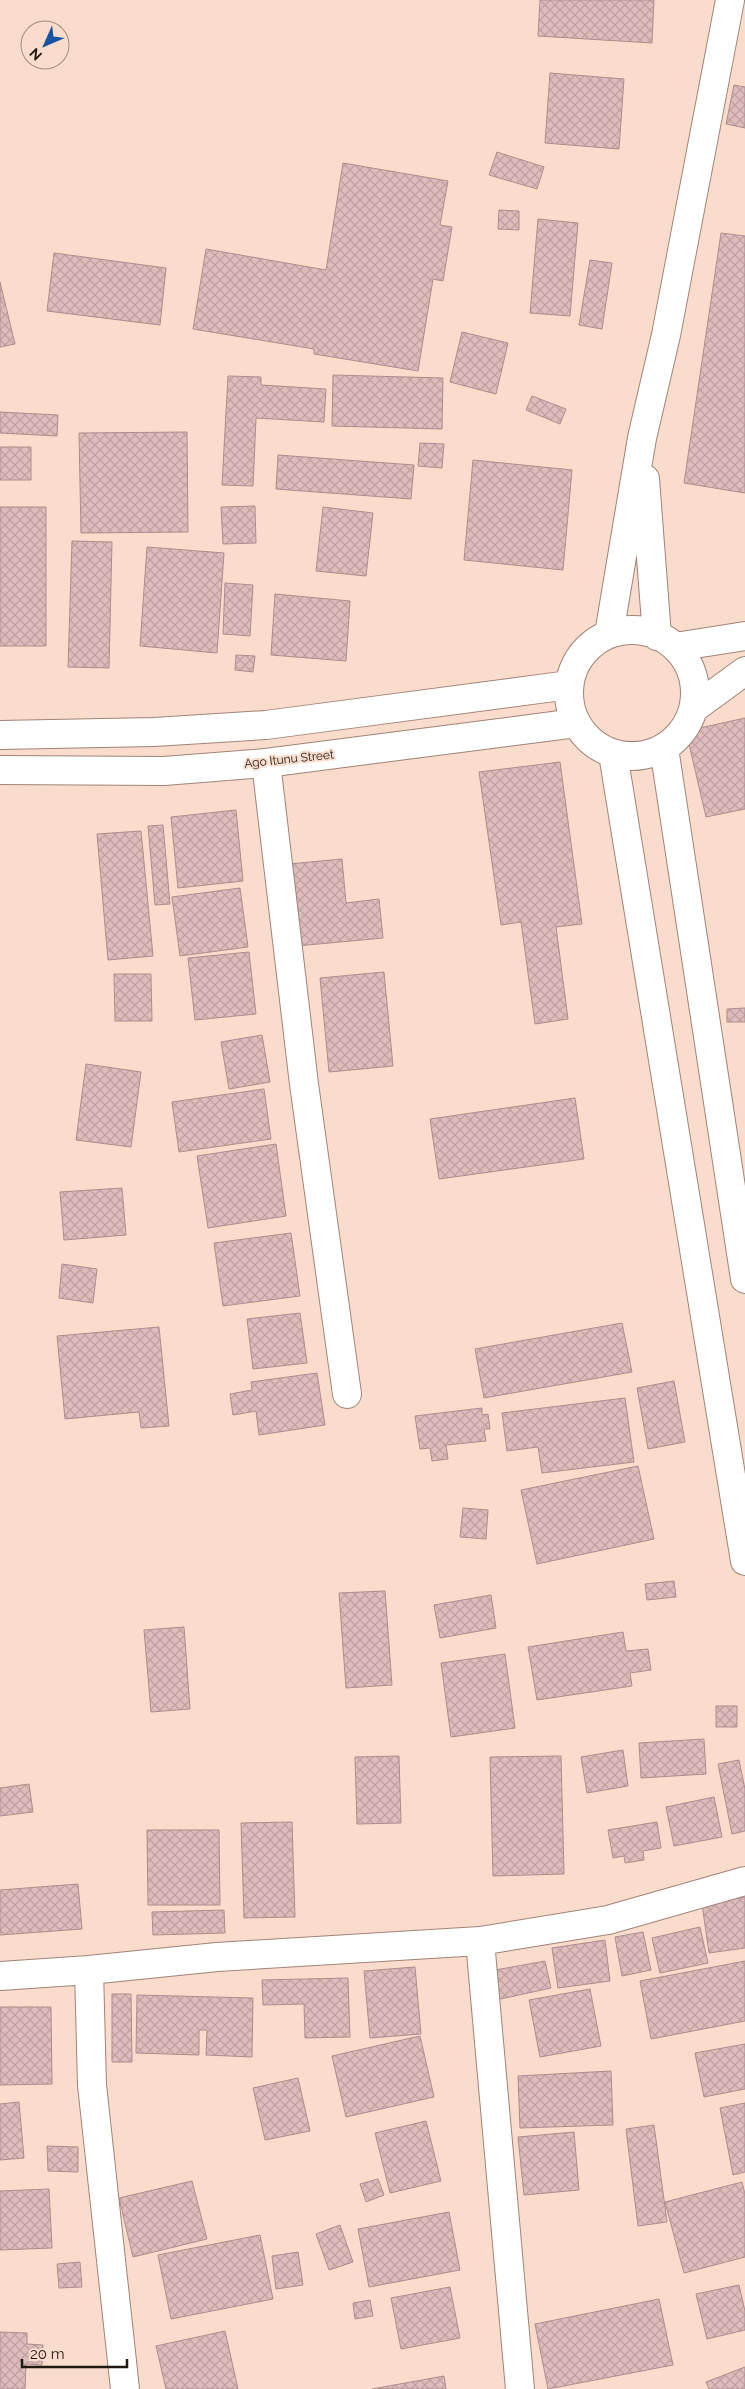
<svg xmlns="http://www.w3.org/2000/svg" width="745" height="2389" viewBox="0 0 745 2389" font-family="Raleway,sans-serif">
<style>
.building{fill:url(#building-cross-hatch);stroke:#ad8d8c}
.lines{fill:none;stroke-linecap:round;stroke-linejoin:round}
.street-casing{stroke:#9f8476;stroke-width:30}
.secondary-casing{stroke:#9f8476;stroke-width:30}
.street{stroke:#fff;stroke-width:28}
.secondary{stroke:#fff;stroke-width:28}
.labels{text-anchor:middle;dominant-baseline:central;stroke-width:4;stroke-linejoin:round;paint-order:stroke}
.street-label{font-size:12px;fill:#221812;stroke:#fadccc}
</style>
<defs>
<pattern id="building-cross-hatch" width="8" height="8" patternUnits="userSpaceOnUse" patternTransform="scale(1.25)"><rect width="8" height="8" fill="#debcbb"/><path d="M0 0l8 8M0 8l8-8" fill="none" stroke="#bea1a0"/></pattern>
</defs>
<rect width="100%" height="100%" fill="#fadccc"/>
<path class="building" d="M540,0h114l-2,43 -114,-7z
M550,73l74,6 -5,70 -74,-6z
M734,85l11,2v41l-19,-4z
M497,152l47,15 -7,22 -48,-14z
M343,163l105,18 -8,44 12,2 -9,54 -10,-2 -15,92 -104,-17v-5l-121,-20 13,-80 120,21z
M499,210l20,1v19l-21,-1z
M538,219l40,4 -8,93 -40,-3z
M721,233l24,3v257l-61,-10z
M54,253l112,15 -6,57 -113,-14z
M590,260l22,3 -10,66 -23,-4z
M0,282l15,62 -15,3z
M462,332l46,11 -12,51 -46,-12z
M333,375l110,3 -1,51 -110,-3z
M228,376l33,1v8l65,4 -2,33 -68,-4 -3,68 -31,-1z
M532,396l34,13 -6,15 -34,-14z
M0,412l58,3 -1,21 -57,-3z
M187,432l1,100 -107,1 -2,-100z
M420,443l24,1 -2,24 -24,-2z
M0,447h31v33h-31z
M278,455l136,10 -3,34 -135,-10z
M473,460l99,10 -9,100 -99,-10z
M255,506l1,37 -33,1 -2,-37z
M0,507h46v139h-46z
M323,507l50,6 -7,63 -50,-5z
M72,541l40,1 -3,126 -41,-1z
M147,547l77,6 -7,100 -77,-7z
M225,583l28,2 -3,51 -27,-2z
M275,594l75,7 -4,60 -75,-6z
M236,655l19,1 -2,16 -18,-2z
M745,718v91l-39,8 -20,-86z
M560,762l22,162 -26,3 12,92 -33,5 -14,-102 -20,3 -22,-153z
M236,810l7,71 -65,7 -7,-71z
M163,825l7,79 -15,1 -7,-79z
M141,831l12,125 -45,4 -11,-126z
M342,859l4,44 33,-4 4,39 -86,8 -8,-82z
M240,888l8,59 -68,9 -8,-59z
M249,952l7,62 -61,6 -7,-62z
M384,972l9,94 -64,6 -9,-94z
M114,974h37l1,47h-37z
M745,1008v14h-18v-13z
M262,1035l8,47 -41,7 -8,-47z
M86,1064l55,8 -10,75 -55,-7z
M264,1089l7,50 -92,13 -7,-50z
M575,1098l9,61 -145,20 -9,-60z
M276,1144l10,72 -78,12 -11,-72z
M122,1188l4,47 -62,5 -4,-48z
M291,1233l9,63 -77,10 -9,-63z
M62,1264l35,5 -4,34 -34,-5z
M300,1313l7,50 -54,6 -6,-50z
M622,1323l10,49 -148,26 -9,-49z
M159,1327l10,99 -28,2 -2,-16 -74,7 -8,-83z
M317,1373l8,52 -66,10 -3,-24 -23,4 -3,-21 22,-4 -1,-8z
M674,1381l11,61 -37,7 -11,-61z
M625,1398l9,64 -92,11 -4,-26 -31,4 -5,-38z
M482,1408v7l6,-1 2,15h-6l2,12 -40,4 2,14 -16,2 -2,-13 -10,1 -5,-33z
M638,1466l16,73 -117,25 -16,-74z
M463,1508l25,2 -2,29 -26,-2z
M674,1581l2,16 -29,3 -2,-16z
M385,1591l7,94 -46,3 -7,-95z
M491,1595l5,33 -56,10 -6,-33z
M184,1627l6,82 -39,3 -7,-82z
M623,1632l3,19 22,-2 3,21 -21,3 2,13 -95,14 -9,-53z
M505,1654l10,74 -64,9 -10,-74z
M716,1706h21v21h-21z
M704,1739l2,35 -65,4 -2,-35z
M623,1750l5,36 -41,7 -6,-36z
M399,1756l2,67 -44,1 -2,-67z
M561,1756l3,118 -71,2 -3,-119z
M739,1760l6,29v42l-13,3 -14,-70z
M29,1784l4,28 -33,4v-28z
M714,1797l8,40 -48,9 -8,-39z
M292,1822l3,95 -51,1 -3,-95z
M657,1822l4,26 -18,3 1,9 -19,3 -1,-7 -11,2 -5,-28z
M147,1830h72l1,75h-72z
M78,1884l4,45 -82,6v-45z
M745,1897v51l-36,5 -7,-49z
M224,1910l1,23 -72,2 -1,-23z
M700,1927l8,36 -48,10 -8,-35z
M643,1932l8,38 -29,6 -7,-39z
M605,1940l5,41 -52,7 -6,-40z
M545,1961l6,27 -55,12 -6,-29z
M745,1961v60l-94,18 -11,-58z
M415,1967l6,67 -51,4 -6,-67z
M348,1978l2,59 -45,1 -1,-34 -41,1 -1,-25z
M590,1989l11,57 -61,11 -11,-57z
M112,1994h19l1,68h-20z
M137,1995l116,3 -1,59 -46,-2 1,-25h-8v25l-63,-2z
M0,2007h51l1,77 -52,1z
M420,2036l14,61 -88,20 -14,-61z
M745,2044v45l-41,8 -9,-44z
M611,2071l2,54 -93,3 -2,-52z
M298,2078l12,53 -45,9 -12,-52z
M19,2102l5,56 -24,2v-56z
M745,2103v69l-12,3 -13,-67z
M426,2121l15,60 -51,12 -15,-60z
M654,2125l13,97 -29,4 -12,-97z
M574,2132l5,58 -55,5 -6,-58z
M47,2146l31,1v25l-30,-1z
M378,2179l6,16 -18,7 -6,-18z
M192,2181l15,58 -74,18 -14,-59z
M742,2182l3,12v63l-61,16 -19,-71z
M49,2189l3,59 -52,2v-59z
M449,2212l11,58 -91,17 -11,-58z
M340,2225l13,37 -24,8 -13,-36z
M260,2235l13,64 -102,20 -13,-64z
M298,2252l5,33 -27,4 -4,-33z
M80,2262l2,25 -23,1 -2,-24z
M739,2285l6,26v19l-38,9 -11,-45z
M450,2287l10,51 -59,11 -10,-51z
M659,2299l14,66 -125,24 -13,-65z
M370,2300l3,16 -18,3 -2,-16z
M225,2331l13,58h-72l-10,-43z
M0,2332l27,1v11l16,1 -1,20 -16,-1 -1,25h-25z
M745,2367v22h-36l-3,-7z
M444,2376l2,13h-74z"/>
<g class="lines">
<defs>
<path id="street" d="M266,763l38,321 43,310
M480,1941l40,448
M89,1970l3,115 33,304
M0,1976l89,-6 128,-13 263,-16 128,-21 137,-39"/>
<path id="secondary" d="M645,479l12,157
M569 693a63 63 0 1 1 126 0a63 63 0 1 1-126 0Z
M609,634l33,-196 24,-103 64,-335
M675,647l70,-11
M693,709l52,-38
M0,735l154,-3 112,-7 303,-40
M664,748l81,531
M613,754l132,807
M0,770l164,1 102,-8 310,-40"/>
</defs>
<use href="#street" class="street-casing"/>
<use href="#secondary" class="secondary-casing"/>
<use href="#street" class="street"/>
<use href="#secondary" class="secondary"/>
</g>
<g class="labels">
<g class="street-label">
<text transform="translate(289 759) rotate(-6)">Ago Itunu Street</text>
</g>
</g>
<g transform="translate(45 45) rotate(225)"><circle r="24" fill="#fadccc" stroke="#a48e82"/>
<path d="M0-4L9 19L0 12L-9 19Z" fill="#1752a3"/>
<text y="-8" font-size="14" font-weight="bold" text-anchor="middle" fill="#221812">N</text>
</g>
<path d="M22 2359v8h105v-8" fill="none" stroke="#221812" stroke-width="2.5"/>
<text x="30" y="2359" font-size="15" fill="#221812" stroke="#fadccc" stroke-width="4" paint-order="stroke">20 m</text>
</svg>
